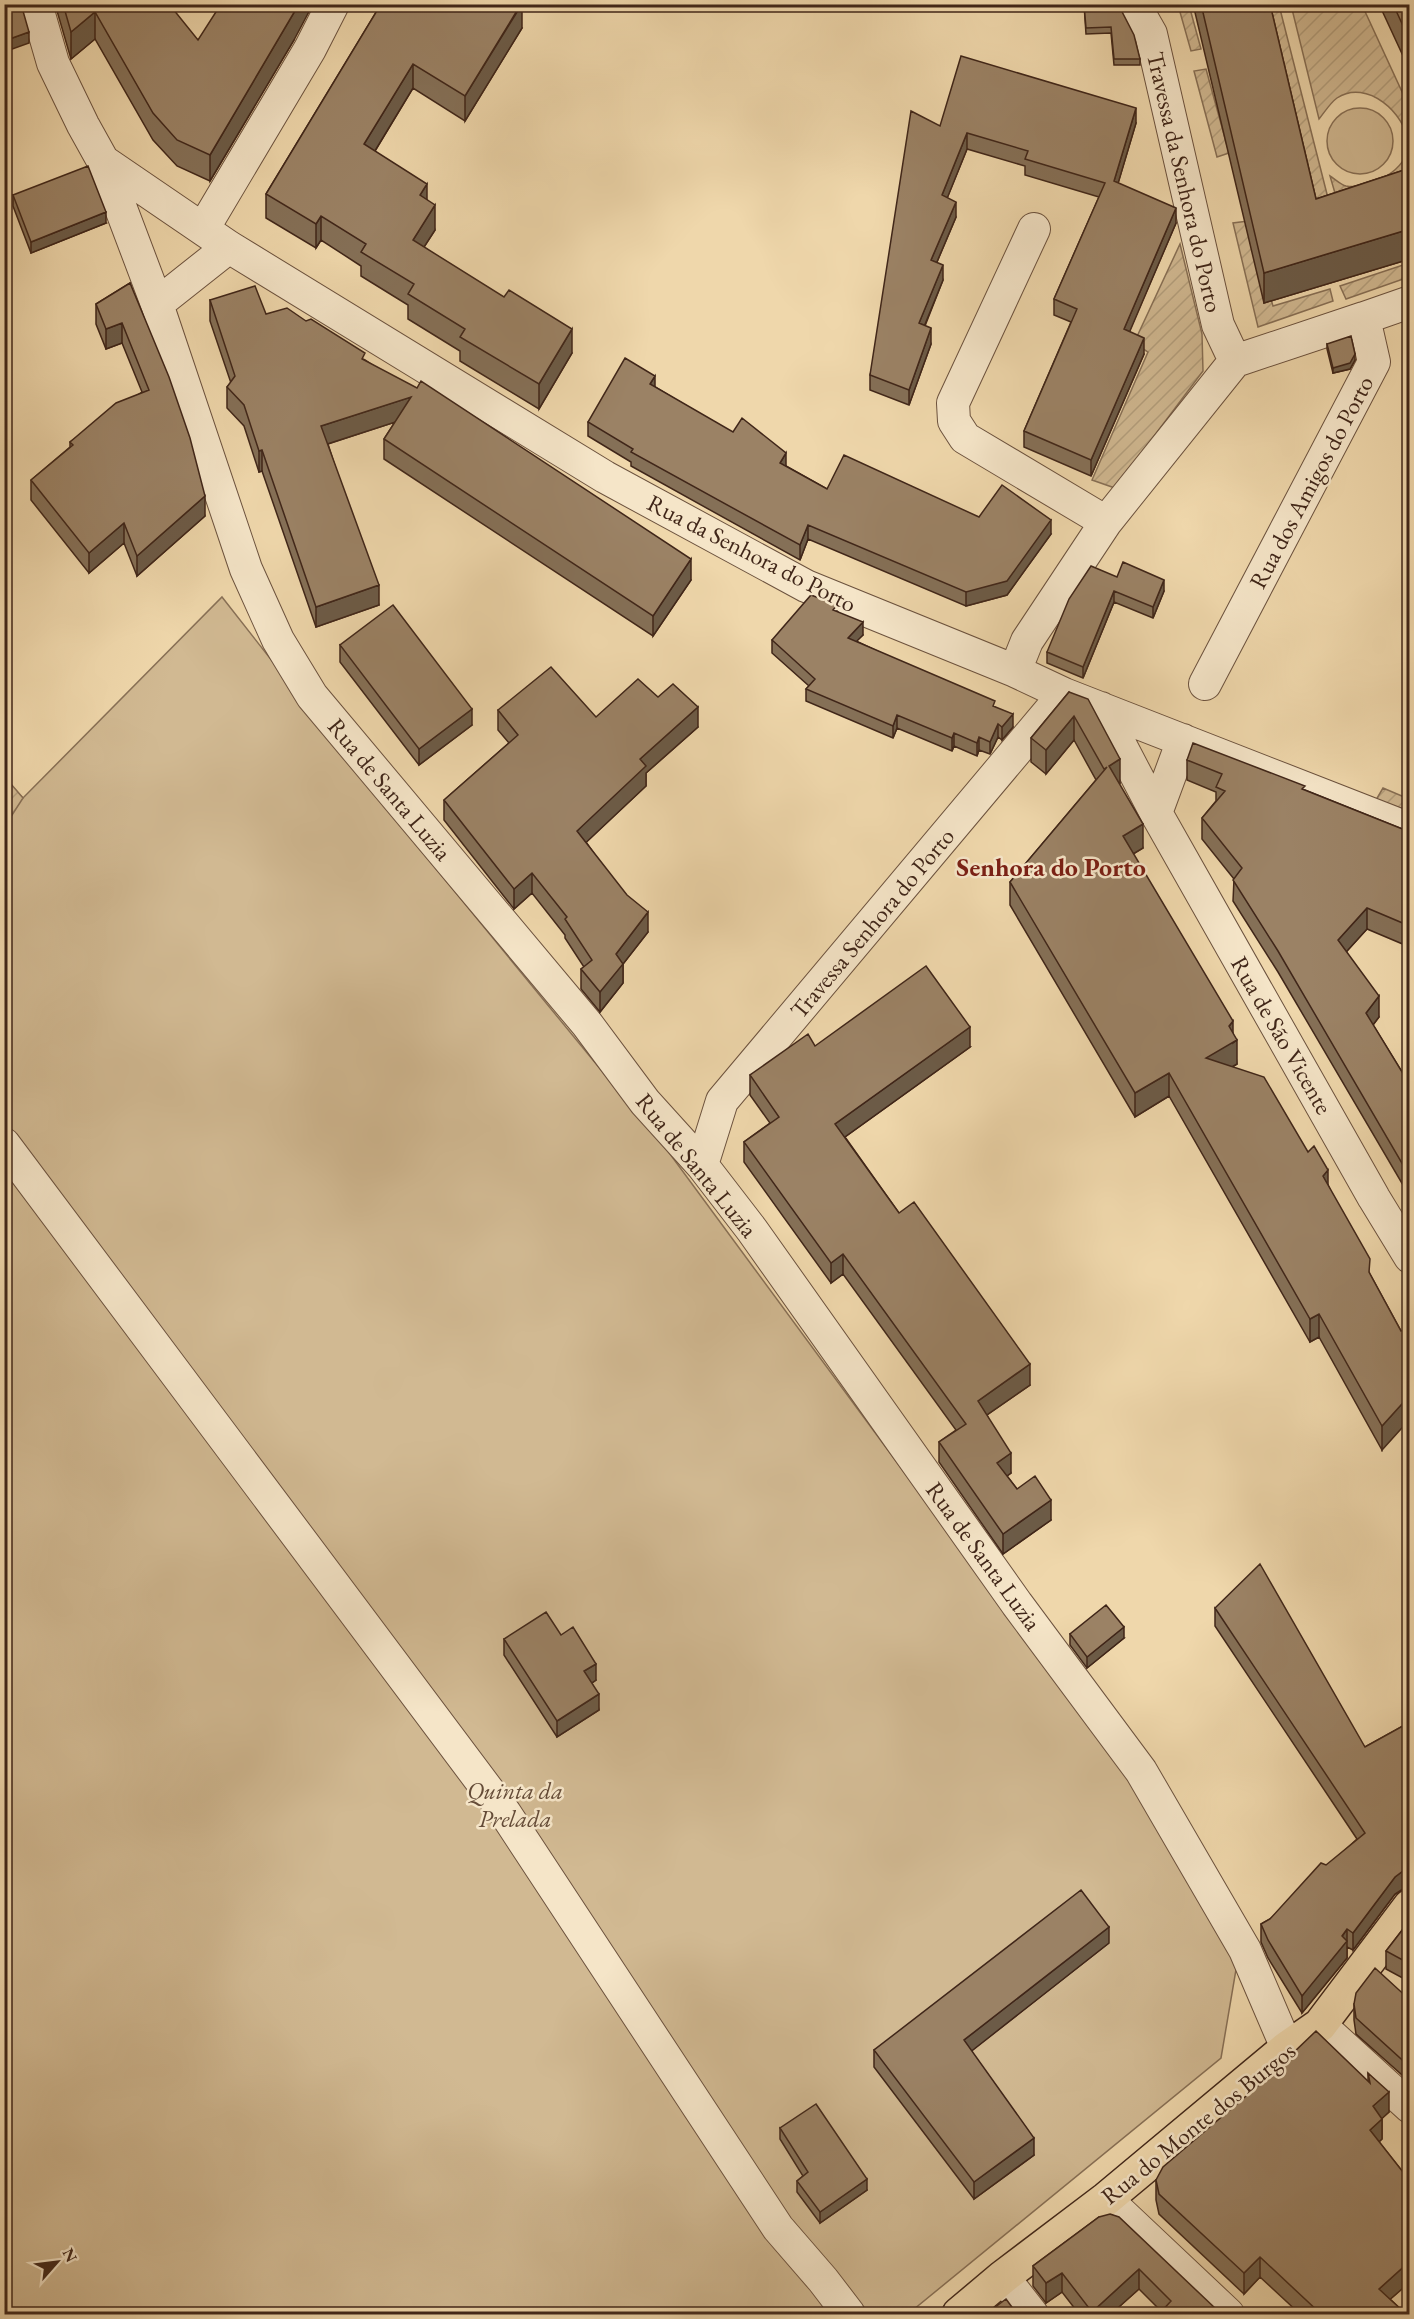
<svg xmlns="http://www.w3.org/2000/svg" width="1414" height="2319" viewBox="0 0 1414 2319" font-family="'EB Garamond',serif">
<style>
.park{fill:#d1b992;stroke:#887056;stroke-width:1.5}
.garden{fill:url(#garden-furrows);stroke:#887056;stroke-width:1.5}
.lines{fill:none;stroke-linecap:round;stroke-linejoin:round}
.minor-casing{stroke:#6c523e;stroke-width:34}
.major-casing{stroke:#402619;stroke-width:36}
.minor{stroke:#f5e5c8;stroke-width:32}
.major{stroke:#efd7ab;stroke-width:33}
.wall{fill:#857057;stroke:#402619;stroke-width:1.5}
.shaded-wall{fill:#6c5b47;stroke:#402619;stroke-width:1.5}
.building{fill:#9b8265;stroke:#402619;stroke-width:1.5}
.labels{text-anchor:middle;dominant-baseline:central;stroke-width:5;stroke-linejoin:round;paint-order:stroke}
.street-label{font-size:24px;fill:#402619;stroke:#f5e5c8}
.park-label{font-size:24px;font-style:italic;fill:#644b37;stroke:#f5e5c8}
.neighbourhood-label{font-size:26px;font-weight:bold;fill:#7a1f14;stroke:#f5e5c8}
</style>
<defs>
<pattern id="garden-furrows" width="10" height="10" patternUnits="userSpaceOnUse" patternTransform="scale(1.5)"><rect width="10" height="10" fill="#d1b992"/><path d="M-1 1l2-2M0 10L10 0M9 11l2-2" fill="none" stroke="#b49f7d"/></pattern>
</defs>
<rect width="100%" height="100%" fill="#efd7ab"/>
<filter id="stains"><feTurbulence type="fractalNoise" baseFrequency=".00333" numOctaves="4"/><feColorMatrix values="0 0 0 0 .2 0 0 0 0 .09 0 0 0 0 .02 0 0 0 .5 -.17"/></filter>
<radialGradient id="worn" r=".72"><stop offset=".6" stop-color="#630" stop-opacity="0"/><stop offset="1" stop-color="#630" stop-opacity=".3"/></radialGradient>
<path class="park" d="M1327 141a33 33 0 1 1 66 0a33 33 0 1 1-66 0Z
M222,597l188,240 260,317 248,337 213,280 108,181 -18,106 -313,256 -8,-1 -1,1h-894l-1,-1537 19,21z"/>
<path class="garden" d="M1178,5h11l12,44 -10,2z
M1263,5h16l50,197 8,-2 -7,-24c5,3 11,9 16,10 23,4 64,-16 62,-43 -2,-29 -41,-65 -71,-45 -7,5 -13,15 -18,21l-28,-114h71l47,102v92l-92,33z
M1206,69l23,84 -12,4 -23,-86z
M1248,221l25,85 57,-17 3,12 -75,26 -25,-104z
M1180,244l22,90 1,37 -88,117 -23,-8 56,-128 -14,-9z
M1409,263v14l-63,22 -6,-13z
M5,777l18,21 -18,28z
M1383,788l26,11v15l-33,-14z"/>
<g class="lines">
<defs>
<path id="minor" d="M36,4l17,59 30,62 20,36 54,143 89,265 32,71 34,56 275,328 58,78 57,63 50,65 265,374 124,167 104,179 42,98
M1134,4l17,30 67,291 17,36
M103,161l126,86 376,230 201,109 209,85 49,23 346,135
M203,229l107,-180 23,-45
M1034,229l-81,174 1,18 11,17 141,84
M157,304l72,-57
M1015,671l12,-30 79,-119 129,-161 129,-43
M1205,684l169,-322 -10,-44 46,-16
M1101,708l55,105 218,385 36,59
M1156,813l27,-73
M4,1144l501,669 273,415 45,52 26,34
M702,1165l20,-64 342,-407
M1320,2025l90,82
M1106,2199l122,115
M1003,2277l29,37"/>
<path id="major" d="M959,2314l44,-37 103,-78 181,-151 33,-23 90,-119"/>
</defs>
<use href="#minor" class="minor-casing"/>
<use href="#major" class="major-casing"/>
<use href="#minor" class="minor"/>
<use href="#major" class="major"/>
</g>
<path class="wall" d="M55,4h70l4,6 69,30h96l-84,141 -33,-15 -24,-26 -58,-101 -24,20z
M381,4l141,24 -57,93 -52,-33 -38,63 52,49 8,30 -11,17 148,106 -33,56 -79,-48v-10l-52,-32v-14l-47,-29v-10l-40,-26 -5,8 -50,-30v-24z
M1084,4l34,3 22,52v6h-26l-3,-32 -25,1z
M1193,4h77l46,195 94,-31v91l-146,44z
M1379,4h31v67z
M1136,123l-18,60 58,40 -47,109 15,22 -53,122 -67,-29v-16l47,-109 -17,-7v-16l45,-102 -74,-22v-9l-58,-17 -20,49 9,19 -19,45 6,18 -18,46 6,18 -22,61 -39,-15v-15l70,-249z
M13,195l93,28 -75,30 -18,-47z
M130,283l75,233 -68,60 -13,-33 -35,30 -58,-73v-20l39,-33v-5l72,-50 -20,-49 -16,6 -10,-25v-20z
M210,300l56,14 99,46 326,220 -38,56 -269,-177v-20l11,-17 -67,22 51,161 -63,22 -54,-156 -3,1 -15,-46 -17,-18v-21l4,-4 -21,-62z
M1327,344l28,16 -5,9 -17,4 -6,-24z
M655,387l131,79 41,23 152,28 72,17 -44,61 -41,11 -158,-67 -8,21 -169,-94v-4l-43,-26v-14z
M1117,577l47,14 -11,27 -39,-16 -31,76 -36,-15v-11z
M837,611l26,24 -7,6 139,66 18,20 -11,13 -4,-3 -8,17 -11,-4 -2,6 -23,-10 -2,5 -55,-23 -4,10 -87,-37v-12l3,-3 -37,-33v-13z
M340,645l132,80 -53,40 -79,-103z
M1069,692l51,91 -1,1 24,64 -10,6 100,180 4,30 -5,3 96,118 42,89 31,57 -19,119 -63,-113 -9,5 -141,-246 -34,21 -125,-212v-23l86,-102 -22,-40 -28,34 -15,-12v-24z
M658,697l40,30 -52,46v13l-60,56 62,90 -25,32v19l-23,29 -19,-23v-20l3,-2 -19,-29v-3l-33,-42 -18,16 -70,-89v-20l65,-57 -11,-13v-20l98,7z
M1187,760l118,30 105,42v108l-5,5 -38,-16 -21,23 33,65 -6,8 37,60v112l-132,-225 -45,-71 1,-22 -32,-40v-21l14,-17v-9l-29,-12z
M815,1046l155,1 -125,90 54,76 131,172 -43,30 24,58 -4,3 10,13 34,31 -48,34 -64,-92v-20l17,-12 -113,-156 -12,9 -87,-121v-20l26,-19 -20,-28v-20z
M1215,1608l150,139 45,-25v166l-7,1 -8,5 -42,56 -6,-3v11l-45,55 -34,-55 -7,-16v-18l9,-5 87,-80 -142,-213z
M1070,1634l54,4 -37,30 -17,-23z
M561,1635l35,45 -4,3 7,27 -42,27 -53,-82v-16z
M1410,1920v62l-24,-13v-18z
M1109,1943l-138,108 63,104 -60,44 -100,-132v-17z
M1410,2000v82l-54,-48 -2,-14v-16z
M1368,2073l21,39 -7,6v21l-3,3 31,39v101l-20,17 16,15h-106l-40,-37 -16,17 -85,-80 -3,-14v-20l212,-99z
M780,2128l87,62 -47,33 -23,-31v-11l6,-5 -23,-37z
M1099,2217l117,97 -54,-2 -23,-23 -28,25h-32l-17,-22 -16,11 -13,-17v-20z"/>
<path class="shaded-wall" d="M299,4h14l-19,36 -84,141v-26z
M522,4v24l-57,93v-25z
M95,12v27l-24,20v-27z
M29,32v11l-25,9v-11z
M413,64v24l-49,81v-25z
M1136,108v15l-22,74v-16z
M967,133v16l-25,62v-16z
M427,184v24l-7,-13z
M956,202v15l-25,59v-16z
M435,205v25l-22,34v-24z
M1176,208v15l-52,122v-16z
M106,212v11l-75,30v-11z
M321,216v24l-5,8v-24z
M1410,229v30l-146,44v-30z
M943,265v15l-24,59v-16z
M122,323v20l-16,6v-20z
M931,328v16l-22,61v-15z
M572,329v24l-33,56v-25z
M1144,338v16l-53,122v-16z
M1355,354v6l-5,9 -17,4v-5z
M655,376v14l-5,-6z
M411,397v20l-90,29v-20z
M262,450v21l-3,1v-21z
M786,453v14l-6,-4z
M205,496v20l-68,60v-20z
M1051,520v14l-44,61 -41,11v-14z
M124,523v20l-35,30v-20z
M808,525v14l-8,21v-15z
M691,559v21l-38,56v-20z
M1164,580v11l-11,27v-11z
M379,585v20l-63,22v-20z
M1114,591v11l-31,76v-11z
M863,622v13l-15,15v-12z
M698,707v20l-52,46v13l-69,65v-20l63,-72z
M472,709v16l-53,40v-16z
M1013,714v13l-11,13v-13z
M897,715v13l-4,10v-12z
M1074,716v24l-28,34v-24z
M998,724v13l-8,17v-12z
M954,733v13l-2,5v-13z
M979,737v13l-2,6v-13z
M1120,759v24l-11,6v-23z
M1143,824v24l-20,12v-24z
M532,873v20l-18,16v-20z
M1367,908v21l-29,32v-21z
M648,912v20l-25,32v19l-23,29v-20l16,-38z
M1410,919v21l-5,5v-21z
M1379,996v21l-13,17v-21z
M1233,1021v22l4,-3v24l-31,18v-24z
M970,1027v20l-135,97v-20z
M1169,1073v23l-34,21v-24z
M1328,1170v24l-5,-18z
M843,1254v20l-12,9v-20z
M1319,1314v23l-9,5v-23z
M1030,1364v21l-52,36v-20z
M1410,1395v24l-28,31v-24z
M1011,1453v20l-14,10v-20z
M1051,1500v20l-48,34v-20z
M1124,1627v11l-37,30v-11z
M596,1664v16l-12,8v-17z
M599,1694v16l-42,27v-16z
M1403,1871v18l-8,5 -42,56v-17l42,-56z
M1109,1927v16l-145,114v-17z
M1347,1929v29l-45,55v-17z
M1389,2092v20l-16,15v-21z
M1382,2119v20l-12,11v-20z
M1034,2138v17l-60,44v-17z
M867,2179v11l-47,33v-11z
M1260,2257v20l-16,17v-21z
M1410,2261v21l-31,27v-20z
M1139,2269v20l-28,25h-19v-2z
M1062,2273v19l-16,11v-20z"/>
<path class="building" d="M15,4h6l8,28 -25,9v-33z
M63,4h62l4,6 6,-6h34l29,36 23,-36h78l-89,151 -33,-15 -24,-27 -58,-101 -24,20z
M381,4h140l-56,92 -52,-32 -49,80 63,40 -7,11 15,10 -22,35 91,57 5,-7 63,39 -33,55 -79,-47 5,-8 -57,-35 6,-10 -53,-32 5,-8 -45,-28 -5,8 -50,-30z
M1084,4h34l16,31 6,24h-26l-3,-32 -25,1z
M1201,4h69l46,195 94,-31v61l-146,44z
M1393,4h17v37z
M961,56l175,52 -22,73 62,27 -52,121 20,9 -53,122 -67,-29 53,-122 -23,-10 51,-116 -80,-24 3,-8 -61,-18 -25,62 14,7 -25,58 12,5 -24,58 12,5 -22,62 -39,-15 41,-264 29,15z
M88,166l18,46 -75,30 -18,-47z
M130,283l39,94 21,61 15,58 -68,60 -13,-33 -35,30 -58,-73 42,-35 -3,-3 46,-39 33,-13 -27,-67 -16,6 -10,-25z
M255,286l11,28 21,-6 19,13 5,-2 54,34 -3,6 55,29 4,-7 270,178 -38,57 -269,-177 27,-42 -90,29 58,159 -63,22 -54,-157 -3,1 -15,-46 -17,-18 8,-11 -25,-76z
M1351,336l4,18 -5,9 -17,5 -6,-24z
M625,358l30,18 -5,8 83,48 9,-14 44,35 -6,10 47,26 17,-34 135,62 23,-32 49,35 -44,61 -41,11 -158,-67 -8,20 -169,-93 2,-3 -45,-27z
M1123,562l41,18 -11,27 -39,-16 -31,76 -36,-15 22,-53 22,-33 26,11z
M811,595l26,10 -4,5 30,12 -15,16 147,63 -2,5 20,8 -11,13 -4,-3 -8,18 -11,-5 -2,6 -23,-10 -2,5 -55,-23 -4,11 -87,-37 9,-10 -43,-39z
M393,605l79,104 -53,40 -79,-104z
M551,667l45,50 42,-38 20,18 15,-13 25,23 -58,52 6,7 -69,65 50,64 21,17 -32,42 7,10 -23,28 -19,-23 11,-9 -27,-41 2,-2 -35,-44 -18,16 -70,-89 74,-65 -20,-25z
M1069,692l19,7 32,60 -11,7 34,58 -20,12 110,185 -4,5 8,14 -31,18 58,19 44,75 6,-6 14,24 -5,6 47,83 -1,13 32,59 6,-3 3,5v62l-28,31 -63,-112 -9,5 -141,-246 -34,20 -125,-211 97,-115 -3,2 -30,-53 -28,34 -15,-12z
M1193,743l112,43 -3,3 108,43v87l-5,5 -38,-16 -29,32 41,56 -13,17 44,72v92l-132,-226 -45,-71 9,-12 -40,-50 23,-27 -9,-4 6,-13 -35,-14z
M926,966l44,61 -135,97 64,89 15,-11 116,162 -52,37 33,52 -14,10 20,26 18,-13 16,24 -48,34 -64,-92 27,-18 -123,-170 -12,9 -87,-121 35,-25 -29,-42 58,-41 7,12z
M1260,1564l105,183 45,-25v148l-7,1 -8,6 -42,56 -6,-4 -5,7 5,5 -45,55 -34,-56 -7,-16 9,-5 51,-56 5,2 39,-32 -150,-225z
M1106,1605l18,22 -37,30 -17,-23z
M546,1612l15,23 12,-8 23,37 -12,7 15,23 -42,27 -53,-82z
M1081,1890l28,37 -145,113 70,98 -60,44 -100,-132z
M1410,1920v44l-24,-13z
M1375,1968l35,32v67l-54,-49 -2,-14 2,-11z
M1316,2031l54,52 -2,-10 21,19 -16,14 9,13 -12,11 40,51v80l-31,28 27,25h-85l-61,-57 -16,16 -85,-79 -3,-14 7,-13 103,-88z
M816,2104l51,75 -47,33 -23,-31 11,-9 -28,-44z
M1110,2214l9,3 97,92 -5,5h-52l12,-13 -32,-32 -47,43 -30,-39 -16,10 -13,-17 66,-49z
M1006,2299l11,15h-31z"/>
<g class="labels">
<g class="street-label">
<text transform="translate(1185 182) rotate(77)">Travessa da Senhora do Porto</text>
<text transform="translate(1311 482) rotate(-62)">Rua dos Amigos do Porto</text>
<text transform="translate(752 553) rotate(27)">Rua da Senhora do Porto</text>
<text transform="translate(390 789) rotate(50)">Rua de Santa Luzia</text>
<text transform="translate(872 923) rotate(-50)">Travessa Senhora do Porto</text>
<text transform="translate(1282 1035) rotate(60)">Rua de São Vicente</text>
<text transform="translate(697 1165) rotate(51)">Rua de Santa Luzia</text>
<text transform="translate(984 1556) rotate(54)">Rua de Santa Luzia</text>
<text transform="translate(1198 2123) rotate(-39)">Rua do Monte dos Burgos</text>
</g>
<g class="park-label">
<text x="515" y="1790">Quinta da<tspan x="515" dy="28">Prelada</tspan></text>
</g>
<g class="neighbourhood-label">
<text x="1051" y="867">Senhora do Porto</text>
</g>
</g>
<rect width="1414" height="2319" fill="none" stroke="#efd7ab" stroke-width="24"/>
<rect x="6" y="6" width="1402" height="2307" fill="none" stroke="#402619" stroke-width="3"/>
<rect x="12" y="12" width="1390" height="2295" fill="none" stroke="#402619" stroke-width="1.5"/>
<g transform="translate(57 2262) rotate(62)" stroke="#f5e5c8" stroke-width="4.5" paint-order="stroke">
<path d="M0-4.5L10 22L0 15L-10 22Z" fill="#402619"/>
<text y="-9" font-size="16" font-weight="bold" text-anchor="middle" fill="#402619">N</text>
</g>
<rect width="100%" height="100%" filter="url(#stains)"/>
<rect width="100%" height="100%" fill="url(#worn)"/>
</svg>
